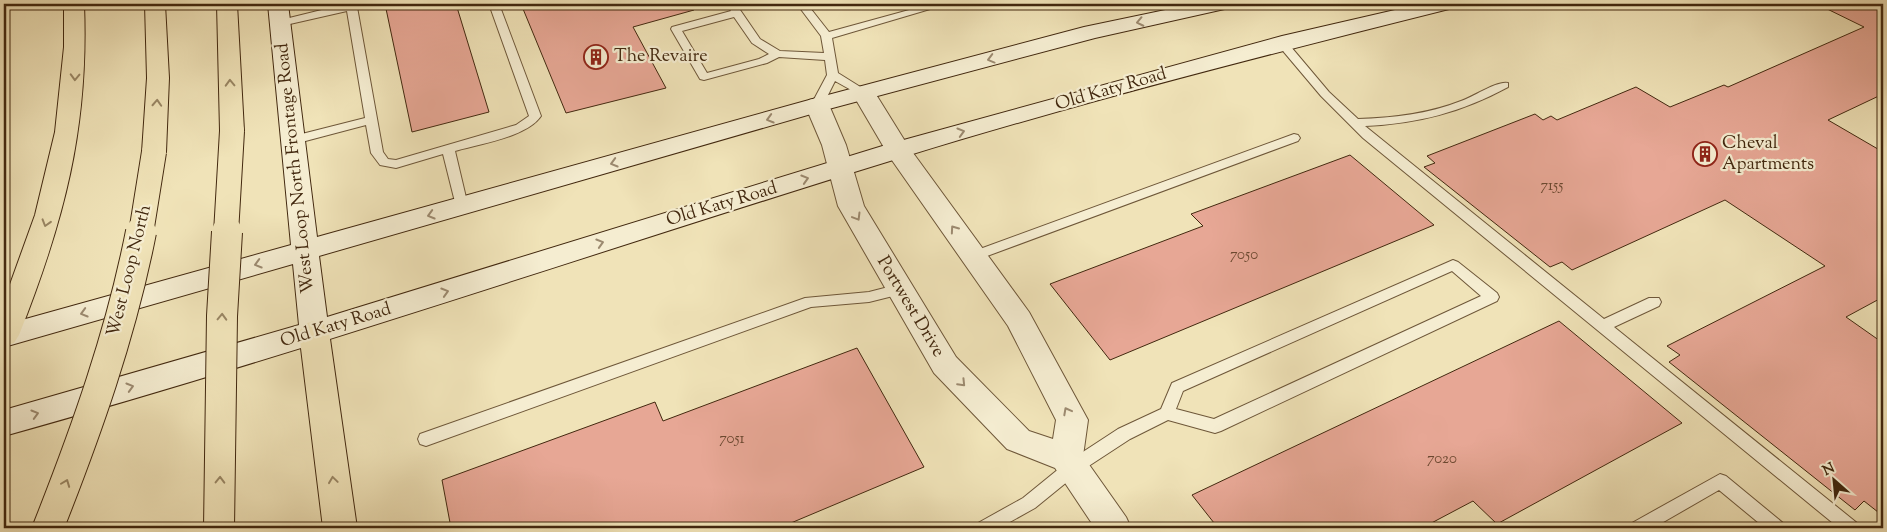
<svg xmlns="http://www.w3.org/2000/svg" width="1887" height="532" viewBox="0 0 1887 532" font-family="'Sorts Mill Goudy',serif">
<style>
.building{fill:#e7a795;stroke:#42280f}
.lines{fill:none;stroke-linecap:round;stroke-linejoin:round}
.service-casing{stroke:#6e5739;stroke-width:2}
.minor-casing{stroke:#6e5739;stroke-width:2}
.secondary-casing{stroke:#42280f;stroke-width:2}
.motorway-casing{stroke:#42280f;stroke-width:2}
.service{fill:#f5edd1;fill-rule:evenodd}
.minor{fill:#f5edd1;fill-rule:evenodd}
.secondary{fill:#f5edd1;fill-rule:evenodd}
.motorway{fill:#f0e3b8;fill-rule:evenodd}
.motorway-bridge-far1-casing{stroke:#42280f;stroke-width:26;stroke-linecap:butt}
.motorway-bridge-casing{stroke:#42280f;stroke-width:32;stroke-linecap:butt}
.motorway-bridge-far1{stroke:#f0e3b8;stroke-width:24}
.motorway-bridge{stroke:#f0e3b8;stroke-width:30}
.oneway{stroke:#9c8a70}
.oneway2{stroke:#998664}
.labels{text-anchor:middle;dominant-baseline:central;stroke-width:4.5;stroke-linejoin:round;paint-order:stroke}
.number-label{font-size:15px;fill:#6b4830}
.poi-label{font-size:18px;fill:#42280f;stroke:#f5edd1;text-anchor:start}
.street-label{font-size:18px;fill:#42280f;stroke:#f5edd1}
</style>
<rect width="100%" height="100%" fill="#f0e3b8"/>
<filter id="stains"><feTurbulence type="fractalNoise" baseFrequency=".004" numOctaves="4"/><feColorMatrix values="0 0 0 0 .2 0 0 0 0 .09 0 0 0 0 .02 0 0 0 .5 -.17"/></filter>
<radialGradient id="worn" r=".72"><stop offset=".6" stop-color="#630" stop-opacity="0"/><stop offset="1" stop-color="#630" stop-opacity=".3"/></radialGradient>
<path class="building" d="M385,4h71l33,108 -77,20z
M521,4h172l1,6 -61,17 33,61 -100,25z
M1817,4h66v90l-55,26 55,32v145l-37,20 37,26v173l-19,-15 -9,9 -186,-148 11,-7 -13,-9 158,-80 -100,-66 -153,70 -10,-8 -12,5 -126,-100 11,-4 -8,-7 108,-42 8,6 8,-4 6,4 79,-33 34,20 54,-22 4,2 136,-60z
M1350,155l84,70 -324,135 -60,-76 153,-58 -12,-12z
M1559,321l123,102 -185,101 -24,-23 -51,27h-204l-26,-33z
M857,348l67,119 -145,61h-328l-9,-48 213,-78 8,19z"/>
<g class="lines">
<defs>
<path id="service" d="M346,4h10l1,3 26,145 5,7 8,1 120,-35 13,-9 -40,-112h10l42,112c-14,21 -62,28 -86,35l13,55 -1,3h-10l-1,-3 -13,-52 -47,14 -16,-3 -9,-12 -5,-28 -72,19 -6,-4 2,-3 75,-19 -18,-107 -66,15 -5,-3 1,-2z
M726,4h10l24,35 20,12 44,2 -3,-17 -24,-32h10l22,28 102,-28h16l-115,34 6,35 32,20 -6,3 -4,-1 -25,-14 -12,24 -6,4 -6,-4 16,-30 -2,-15 -46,-3 -12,6 -63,17 -4,-1 -29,-50 1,-2 59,-16zM734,17l18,26 17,11 -10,5 -52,14 -25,-42z
M1282,40l4,1 43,51 29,27c35,-1 70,-5 103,-18 12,-4 37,-21 47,-18v4c-46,25 -91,37 -143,39l239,193 45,-21h10l2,4 -2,4 -45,21 243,196 2,5h-20l-476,-390 -42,-42 -43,-51v-4z
M1294,134l4,1 2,3 -2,3 -319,118h-10l-2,-3 2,-3z
M1453,260l5,2 39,31 2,4 -2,4 -276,130 -6,2 -47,-13 -38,19 -52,34 -43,35 -36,20h-23l2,-5 45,-25 43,-35 52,-34 43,-20 11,-26zM1452,271l29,25 -267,123 -38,-10 7,-18z
M900,284l5,1 2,4 -2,4 -36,9 -58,5 -385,139 -6,-2 -2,-5 2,-5 385,-136 64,-6z
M1720,474l6,2 57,47 2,5h-20l-46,-38 -66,38h-23l2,-5z"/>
<path id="minor" d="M864,86l8,2 36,58 121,166 59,108 -5,36 43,61 5,11h-36l-40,-60 -48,-19 -73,-76 -96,-167 -16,-61 -17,-40 4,-5 8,-2 8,2 4,5 17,40 18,61 92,151 73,74 24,8 3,-19 -48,-94 -119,-170 -37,-63 4,-5z"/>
<path id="secondary" d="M268,4h20l29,233 492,-137 275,-73 110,-23h38l-3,4 -134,30 -270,72 -506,146 8,61 562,-173 393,-108 139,-32h35l-3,4c-184,46 -368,93 -550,149 -300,92 -597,195 -899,279v-26l295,-85 -6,-61 -289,83v-22l287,-80z"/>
<path id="motorway" d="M64,4h20c5,124 -20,217 -65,331l-5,8 -10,3v-45l31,-86 20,-83 9,-85z
M145,4h20l4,74 -3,74 -3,6 -9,2 -9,-2 -3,-6 5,-74z
M217,4h20l7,127 -4,5 -8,3 -8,-3 -4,-5z
M314,321l10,3 5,8 28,196h-34l-24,-196 5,-8z"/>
</defs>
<use href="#service" class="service-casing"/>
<use href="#minor" class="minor-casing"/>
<use href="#secondary" class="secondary-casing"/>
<use href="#motorway" class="motorway-casing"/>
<use href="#service" class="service"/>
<use href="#minor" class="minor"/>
<use href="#secondary" class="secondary"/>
<use href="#motorway" class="motorway"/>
<defs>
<path id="motorway-bridge-far1" d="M141,233l13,-81
M226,233l6,-102"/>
<path id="motorway-bridge" d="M48,528c38,-96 73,-194 93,-296
M219,528l3,-212 5,-84"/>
</defs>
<use href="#motorway-bridge-far1" class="motorway-bridge-far1-casing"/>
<use href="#motorway-bridge" class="motorway-bridge-casing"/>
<use href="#motorway-bridge-far1" class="motorway-bridge-far1"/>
<use href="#motorway-bridge" class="motorway-bridge"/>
</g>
<defs><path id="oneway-chevron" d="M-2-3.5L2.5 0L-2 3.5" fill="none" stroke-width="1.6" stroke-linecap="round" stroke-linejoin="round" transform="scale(1.25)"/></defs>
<g class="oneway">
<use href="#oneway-chevron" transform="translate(1140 22) rotate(168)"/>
<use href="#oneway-chevron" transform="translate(991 59) rotate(165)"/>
<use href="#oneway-chevron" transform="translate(770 119) rotate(164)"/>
<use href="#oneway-chevron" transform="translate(961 132) rotate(-16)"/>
<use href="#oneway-chevron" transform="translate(614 163) rotate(164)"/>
<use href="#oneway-chevron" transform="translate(805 179) rotate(-17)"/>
<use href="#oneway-chevron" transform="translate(431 215) rotate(164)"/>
<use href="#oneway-chevron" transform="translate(857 217) rotate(59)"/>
<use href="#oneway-chevron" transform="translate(954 229) rotate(-125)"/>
<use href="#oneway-chevron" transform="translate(600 243) rotate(-17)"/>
<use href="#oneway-chevron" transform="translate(258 264) rotate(164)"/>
<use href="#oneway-chevron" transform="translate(445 292) rotate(-17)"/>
<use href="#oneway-chevron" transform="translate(84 313) rotate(164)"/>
<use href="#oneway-chevron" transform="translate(962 383) rotate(46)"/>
<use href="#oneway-chevron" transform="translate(130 387) rotate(-16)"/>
<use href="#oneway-chevron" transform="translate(1067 411) rotate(-118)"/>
<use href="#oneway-chevron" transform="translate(35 414) rotate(-16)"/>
</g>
<g class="oneway2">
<use href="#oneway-chevron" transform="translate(75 77) rotate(92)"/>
<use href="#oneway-chevron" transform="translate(230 83) rotate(-92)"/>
<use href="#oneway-chevron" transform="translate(157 103) rotate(-87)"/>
<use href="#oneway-chevron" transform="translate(46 223) rotate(107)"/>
<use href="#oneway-chevron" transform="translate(222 317) rotate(-88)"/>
<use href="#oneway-chevron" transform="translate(220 480) rotate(-89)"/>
<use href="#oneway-chevron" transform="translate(333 480) rotate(-98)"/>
<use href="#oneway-chevron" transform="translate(66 483) rotate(-69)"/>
</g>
<defs>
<symbol id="building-ring" viewBox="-11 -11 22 22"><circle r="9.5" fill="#f5edd1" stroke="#8f2418" stroke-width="1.5"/><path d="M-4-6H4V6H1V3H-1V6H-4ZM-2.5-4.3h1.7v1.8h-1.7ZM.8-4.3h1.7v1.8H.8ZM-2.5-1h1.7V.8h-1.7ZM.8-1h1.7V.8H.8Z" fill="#8f2418"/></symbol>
</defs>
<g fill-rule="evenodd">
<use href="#building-ring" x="582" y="43" width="28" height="28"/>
<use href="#building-ring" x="1691" y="140" width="28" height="28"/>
</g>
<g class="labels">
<g class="number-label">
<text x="1552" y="186">7155</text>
<text x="1244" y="255">7050</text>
<text x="732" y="439">7051</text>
<text x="1442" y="459">7020</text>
</g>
<g class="poi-label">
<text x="614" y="57">The Revaire</text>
<text x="1722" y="144">Cheval<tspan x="1722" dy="21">Apartments</tspan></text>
</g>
<g class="street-label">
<text transform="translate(1111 90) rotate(-16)">Old Katy Road</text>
<text transform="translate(296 168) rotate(-96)">West Loop North Frontage Road</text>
<text transform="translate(722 205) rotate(-17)">Old Katy Road</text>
<text transform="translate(130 271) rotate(-76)">West Loop North</text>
<text transform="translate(910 307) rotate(59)">Portwest Drive</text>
<text transform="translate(336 326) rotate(-17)">Old Katy Road</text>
</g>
</g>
<rect width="1887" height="532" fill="none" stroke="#f0e3b8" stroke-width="20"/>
<rect x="5" y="5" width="1877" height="522" fill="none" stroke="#42280f" stroke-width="2.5"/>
<rect x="10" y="10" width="1867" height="512" fill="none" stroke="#42280f"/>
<g transform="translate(1834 480) rotate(333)" stroke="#f5edd1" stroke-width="4" paint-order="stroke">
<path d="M0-4L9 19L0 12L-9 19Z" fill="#42280f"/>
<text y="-8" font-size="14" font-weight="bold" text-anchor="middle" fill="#42280f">N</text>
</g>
<rect width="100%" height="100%" filter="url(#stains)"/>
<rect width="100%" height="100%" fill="url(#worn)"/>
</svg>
